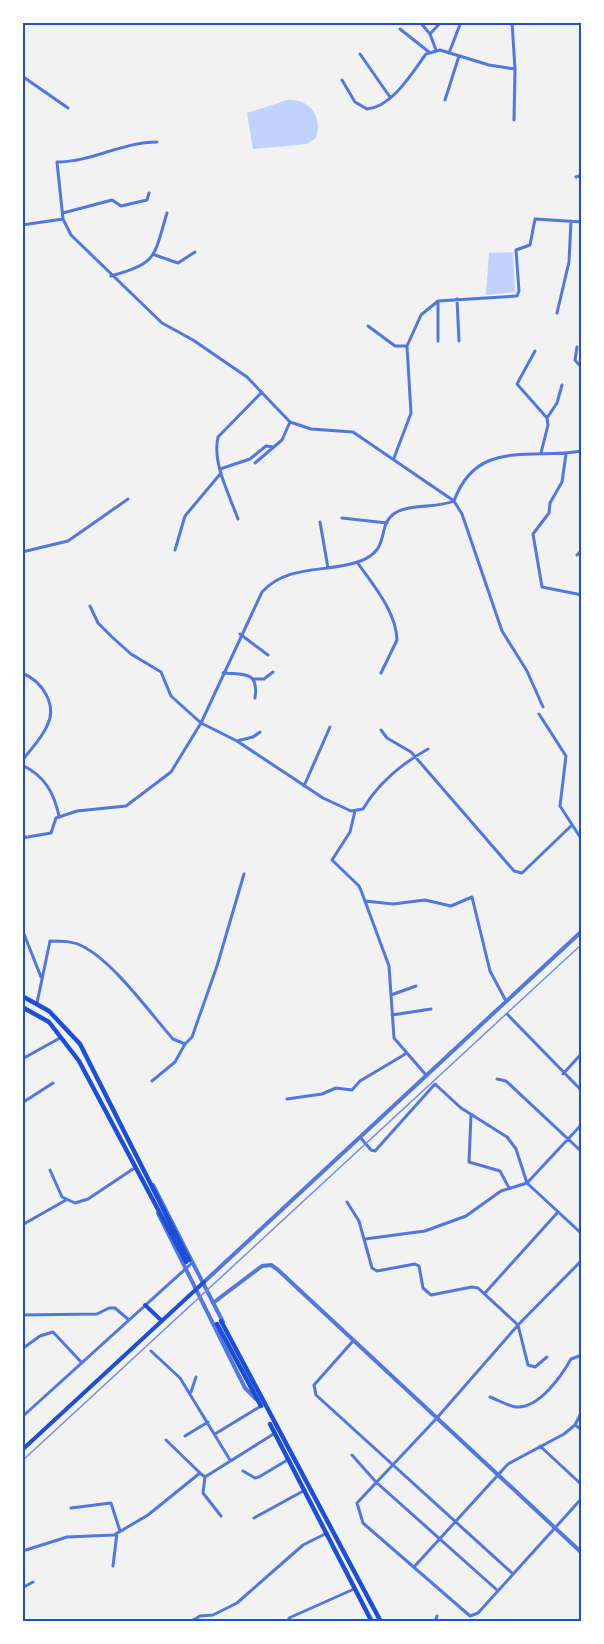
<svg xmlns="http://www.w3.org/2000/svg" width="604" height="1644" viewBox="0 0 604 1644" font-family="'Fira Sans Condensed',sans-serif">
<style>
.water{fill:#bfd3fe}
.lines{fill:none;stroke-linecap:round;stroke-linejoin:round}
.minor{stroke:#5277de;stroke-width:3}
.tertiary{stroke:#5277de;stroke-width:4}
.secondary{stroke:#1d4ed8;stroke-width:4}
.trunk{stroke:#1d4ed8;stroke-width:4.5}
.rail{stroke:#7290e2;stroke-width:1.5}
.neatline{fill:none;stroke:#1d4ed8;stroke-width:2}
</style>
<rect width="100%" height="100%" fill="#f2f2f2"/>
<path class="water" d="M287,100c23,-2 36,18 29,38l-9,6 -54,5 -6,-36z
M513,252l2,40 -29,3 3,-42z"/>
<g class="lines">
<path class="minor" d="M420,22l10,12 6,16
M461,22h9
M512,22l3,47 -1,51
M25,23l15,-1
M400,29l29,23
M430,34l11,-12
M449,53l12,-31
M360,54l30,43
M22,76l46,32
M342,80l13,22 12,7c25,-2 45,-36 59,-55l14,-4 49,15 26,4
M445,100l14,-44
M157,142c-35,0 -65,20 -100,20l6,57 8,16 91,88 31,17 54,37 43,45 21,7 42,3 101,69 8,13 40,117 25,40 16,36
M576,177l6,-2
M63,213l49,-13 9,6 26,-6 2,-7
M22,225l41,-6
M155,255l23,8 17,-11
M111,276c47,-14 42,-17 56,-63
M457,299l2,42
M438,301v40
M557,313l12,-51 2,-41
M368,326l27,20h12
M577,347l-2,13 7,8
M535,351l-18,33 30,34 1,7 -7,28
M547,418l10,-15 5,-18
M566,454l-4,28 -12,21 -1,10 -16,21 9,53 40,8
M394,458l17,-45 -4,-67 14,-31 17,-14 79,-5 2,-5 -3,-41 14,-5 5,-26 47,3
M255,463l27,-23 8,-18
M220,469l30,-10 16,-13 8,1
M342,518l45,5
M238,519c-9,-25 -26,-56 -20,-82l44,-45
M320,522l8,46
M175,550l10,-34 36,-43
M22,552l46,-11 60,-42
M577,555l5,-5
M357,562c16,23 39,49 40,78l-16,33
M90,606l8,17 14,14 19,17 30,18 10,24 30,27 36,18 86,57 28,13 12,-2c16,-27 38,-45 65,-60
M240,634l28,21
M22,673c20,8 36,32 25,53 -5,12 -17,24 -25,35
M223,673c20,2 36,-3 32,25
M253,679h11l9,-7
M539,714l27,42 -6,50 22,34
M381,730l6,8 24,14 103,119 8,2 49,-47
M237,741l16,-4 7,-5
M22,765c23,11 32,28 37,51
M304,786l26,-59
M355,811l-5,21 -18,28 27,26 3,7 27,73 5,72 32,37
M22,824l2,13
M22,838l29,-5 5,-15 21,-7 49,-5 45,-34 30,-49 61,-131c26,-28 63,-19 96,-30 35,-12 17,-36 37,-49 14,-9 43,-5 59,-12 23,-63 77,-41 128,-50
M365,901l28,3 32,-4 26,6 21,-9 18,74 16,30
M22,929l19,48
M391,995l25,-9
M37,1003l13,-62c11,0 23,0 32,5 31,15 68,67 91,93l12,5 7,-7 25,-71 27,-92
M507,1014l75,77
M392,1015l39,-6
M22,1059l38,-21
M563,1074l19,-21
M497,1079l9,2 76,71
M152,1081l23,-19 10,-18
M287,1099l35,-5 14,-6 16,2 8,-9 47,-28
M22,1103l31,-20
M471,1115l-2,47 31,9 9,17
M582,1124l-55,59 55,51
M360,1137l11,13 4,1 60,-67 26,24 46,29 9,12 11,34 -26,8 -35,25 -41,15 -60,8
M50,1170l12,27 13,6 13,-4 45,-30
M347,1202l12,19 13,47 5,3 38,-7 4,2 4,22 8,7 41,-8 6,1 40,37 10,40 7,2 12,-10
M22,1225l44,-25
M582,1260l-64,65 -82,94 -79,84 6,20 107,93 8,-3 104,-115
M485,1293l73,-81
M22,1315l75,-1 12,-6h6l14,12
M353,1341l-39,44 2,10 196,178
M22,1349l18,-13 13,-4 29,31
M151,1351l29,27 50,82
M191,1392l5,-15
M490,1397c8,3 18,9 26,10 23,2 46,-32 55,-48l11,-4
M22,1417l170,-154
M575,1425l7,5
M215,1434l46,-28
M185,1436l23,-14
M166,1440l34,33
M540,1446l42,39
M352,1455l24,27 121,108
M243,1471l12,7 4,-1 30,-18
M205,1477l-2,16 18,23
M71,1508l40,-5 9,28
M254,1518l51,-28
M26,1550l41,-13 47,-2 34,-20 52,-42 5,4 70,-44
M113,1566l4,-33
M414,1567l94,-103 56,-30 11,-9 7,-14
M22,1588l11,-6
M190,1622l10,-6 13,-1 24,-12 66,-58 24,-12
M288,1622l1,-4 65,-29
M435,1622l2,-6"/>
<path class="tertiary" d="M153,1185l70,137
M158,1213l87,175 11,11
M204,1282l378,-351
M213,1303l49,-37 9,-1 6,4 305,284"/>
<path class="secondary" d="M145,1305l17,16
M22,1450l182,-168"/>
<path class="trunk" d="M22,996l27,15 31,33 109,216
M22,1007l27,15 30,39 107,201
M221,1321l160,301
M217,1324l44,82
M270,1424l102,198"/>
<path class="rail" d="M22,1461l560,-517"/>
</g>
<rect width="604" height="1644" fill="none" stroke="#ffffff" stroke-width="48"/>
<rect x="24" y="24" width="556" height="1596" class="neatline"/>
</svg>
